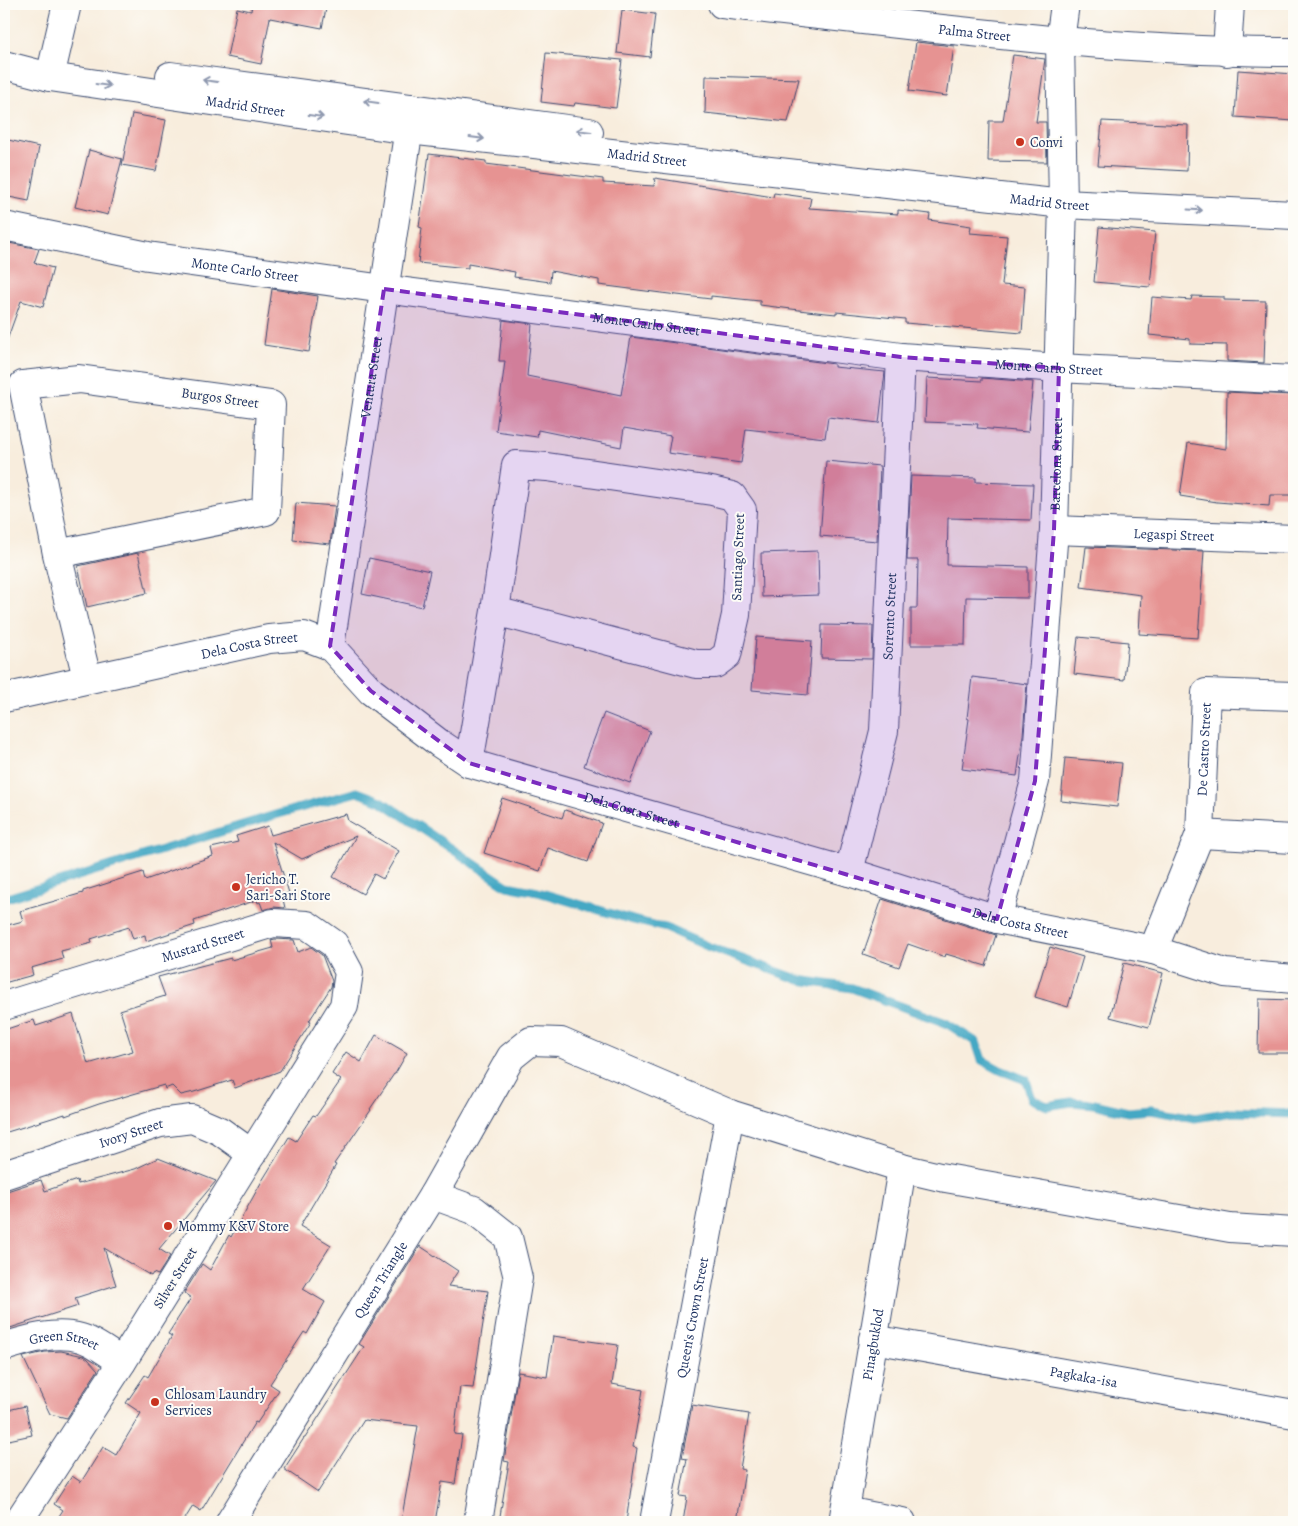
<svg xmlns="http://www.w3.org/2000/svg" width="1298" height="1526" viewBox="0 0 1298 1526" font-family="Alegreya,serif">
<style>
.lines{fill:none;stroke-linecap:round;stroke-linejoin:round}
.stream{stroke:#44a8c4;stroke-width:9}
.building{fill:#e69392}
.minor-casing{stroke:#3c4c71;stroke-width:30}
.tertiary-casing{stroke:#3c4c71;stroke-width:30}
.minor{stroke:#fff;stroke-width:28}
.tertiary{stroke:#fff;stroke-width:28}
.oneway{stroke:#8d97ae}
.marked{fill:#7b2cbf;fill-opacity:0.2;stroke:#7b2cbf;stroke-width:4;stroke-dasharray:10 6;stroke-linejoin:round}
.poi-dot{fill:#c8321e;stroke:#fdfcf7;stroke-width:2}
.labels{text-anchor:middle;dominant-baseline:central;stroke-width:4;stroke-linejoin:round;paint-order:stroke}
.street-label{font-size:14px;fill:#1b2f5e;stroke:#fdfcf7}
.poi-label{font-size:14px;fill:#1b2f5e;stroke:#fdfcf7;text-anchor:start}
</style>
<rect width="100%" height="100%" fill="#fdfcf7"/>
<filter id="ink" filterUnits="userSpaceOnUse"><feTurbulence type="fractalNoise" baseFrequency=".02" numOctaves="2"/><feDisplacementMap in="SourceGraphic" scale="10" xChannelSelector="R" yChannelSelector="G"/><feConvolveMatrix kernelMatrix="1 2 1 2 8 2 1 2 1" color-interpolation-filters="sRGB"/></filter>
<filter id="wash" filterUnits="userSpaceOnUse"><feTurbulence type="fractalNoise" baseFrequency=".0096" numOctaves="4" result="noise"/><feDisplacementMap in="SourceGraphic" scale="20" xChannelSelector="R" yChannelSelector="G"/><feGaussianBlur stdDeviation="1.12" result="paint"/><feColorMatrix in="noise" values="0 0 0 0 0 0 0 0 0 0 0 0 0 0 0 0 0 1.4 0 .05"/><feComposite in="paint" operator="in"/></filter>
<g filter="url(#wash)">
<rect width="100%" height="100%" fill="#f8eddd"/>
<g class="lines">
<path class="stream" d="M4,899l271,-84 82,-23 24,9 126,85 31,6 95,28 33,8 43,19 91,33 52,8 94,35 30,19 6,18 18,10 26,10 6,19 15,7 24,-4 23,2 34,8 23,-2 44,8 37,-6 62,2"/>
</g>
<g id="blocks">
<path class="building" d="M252,4h75l-5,24 -52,-10 -9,46 -34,-7 10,-49 14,3z
M622,10l33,4 -5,43 -33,-4z
M916,42l38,4 -7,50 -38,-5z
M546,53l76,7 -6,48 -41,-5 -1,3 -33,-4z
M1013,55l32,4 -9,63h10l1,40 -59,-1 1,-40h14z
M1238,70l56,4v47l-59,-4z
M706,76l93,3 -11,43 -83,-9z
M132,114l34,6 -10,51 -34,-6z
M1102,121l86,4 -1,46 -89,-5z
M4,139l35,8 -10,54 -25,-5z
M89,150l33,9 -14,56 -33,-8z
M429,154l57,7v3l117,15v4l51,3 1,-8 118,19 1,-4 37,5 -2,10 89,6v-4l32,4 -1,6 42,6 -1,7 37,3 -5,49 23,2 -3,46 -117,-10v-4l-69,-7v2l-29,-3 -47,-6v-4l-49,-5v3l-34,-4 -78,-10v-5l-48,-9 -1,11 -36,-5 1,-5 -47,-8v4l-50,-5 4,-35 -3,-1z
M1099,227l56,5 -5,55 -56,-5z
M4,242l35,7 -5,14 19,5 -10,39 -22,-6 -14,39h-3z
M272,289l46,7 -9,56 -45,-7z
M1192,296l32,1v3l42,1 -2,62 -37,-2v-16l-37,-1v-5l-41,-4 3,-38 39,3z
M503,320l29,4 -5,52 94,19 10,-58 203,27v3l51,5 -6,51 -51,-6 -3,21 -79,-9 -5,34 -73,-10 3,-17 -47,-8 -3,19 -83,-17 -1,7 -41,-6 9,-70h-6z
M927,378l55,3v-3l51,4 -5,50 -51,-4 1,-4 -53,-2z
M1227,392l67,3v100h-24l-1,11 -52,-4 -37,-6 8,-53 38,6z
M826,461l54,5 -3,75 -57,-5z
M911,476l65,2v4l57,2 -2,36 -83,-2 -1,47 81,2v31l-62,-1 -1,48h-54v-37h6l1,-48h-11z
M296,503l39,3 -5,38 -37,-4z
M1086,547l118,4 -6,87 -59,-4 2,-39 -60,-8z
M818,551l1,44 -57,2 -1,-44z
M138,553l9,40 -60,14 -9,-41z
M369,558l61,13 -8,36 -60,-13z
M822,625l51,1 -1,33 -51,-1z
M756,637l56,4 -4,54 -56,-5z
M1078,637l50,5 -4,38 -50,-6z
M972,677l55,7 -4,51 -6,41 -55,-7 7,-50 -2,-1z
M604,713l46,18 -20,52 -46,-17z
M1065,758l57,5 -5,44 -56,-6z
M502,798l60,20 3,-8 37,13 -14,39 -40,-14 -8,23 -56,-18z
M346,814l2,7 51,30 -16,28 -9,-5 -11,20 -30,-17 23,-41 -54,23 -29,-17 16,51 -7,2 3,13 -11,-1 -11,3 -3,-8 -2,1 -1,-3 -63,21 1,4 -49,16 -1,-6 -12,4 -4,-12 -38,12 1,4 -31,8 2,8 -32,9 2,7 -29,8v-57l19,-5 -3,-10 63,-18v-2l60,-19 2,8 68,-24 -2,-8 27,-6 -2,-6 32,-10 3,9z
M882,899l114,36 -10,31 -40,-12 -1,3 -37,-13 -9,23 -36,-13z
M275,939l19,1 4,12 13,-5 11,8 10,26 -1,6 -22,34 2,1 -31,49 -45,17 -3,-8 -38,12 -13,3 -9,-9 -7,3 -1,-4 -65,19 -34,12v-2l-61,19v-103l30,-10 2,6 37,-12 15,50 45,-13 -13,-41 45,-14 -7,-19 73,-19v2l42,-12 -2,-8z
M1050,947l33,10 -15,50 -33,-10z
M1124,963l39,10 -14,54 -39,-10z
M1259,999l35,1 -1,53h-35z
M376,1035l31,18 -12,21h-1l-24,35 1,1 -37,54 2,1 -36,61 31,19 -28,44 22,13 -18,32 -3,-2 -34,52 9,6 -22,33 -2,-1 -54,89 -8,-5 -10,16h-128l8,-12 -9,-6 18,-28 9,6 22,-35 13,8 25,-42 -15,-10 19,-28 3,2 24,-41 -4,-2 23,-36 -7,-5 13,-21 5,-8 8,6 19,-35 2,2 31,-56 27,-44 7,4 17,-26 3,1 25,-36 -9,-6 14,-22 15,10z
M158,1158l58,23 -57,68 11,7 -12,19 -5,-2 -2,3 -47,-28 12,37 -41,13 3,8 -68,22 -6,-18v-118l37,-12 4,11 32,-11 1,4 57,-15z
M420,1246l38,25 -10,15 40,5 -15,97 -13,-1 -6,47 8,1 -7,49 -13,-2 -7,40h-34l17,-96 -54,-6 -46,72 -34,-23 20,-31h1l59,-91 -5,-3z
M553,1336l65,9 -6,39 31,6 -10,57 4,1 -11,74h-127l10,-60 -5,-1 14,-89 29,5z
M61,1351l23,5 4,3 10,11 -31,48 -17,-4 -27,-57 22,-5z
M692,1405l57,9 -9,55 5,1 -8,52h-54l4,-25 -7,-1 7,-37 -5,-1z
M25,1406l7,29 -28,6v-30z"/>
</g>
</g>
<g filter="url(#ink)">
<use href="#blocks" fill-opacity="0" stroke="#3c4c71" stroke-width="1"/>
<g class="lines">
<defs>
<g id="minor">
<path id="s1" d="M722,4c190,21 381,48 572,48"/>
<path d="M1227,52l3,-48"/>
<path d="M50,77l17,-73"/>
<path id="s2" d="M4,226l144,30 236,33 517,68 158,11 235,12"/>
<path id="s3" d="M1054,530l240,9"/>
<path d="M57,554l209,-43 5,-106 -192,-26 -56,6 34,169 30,124"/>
<path id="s4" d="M330,646l82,-538"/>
<path id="s5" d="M4,698l265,-59 35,-3 26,10 41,45 68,52 30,20 380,109 148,47 156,31 72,23 69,6"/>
<path d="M469,763l26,-152 21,-146 31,2 165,24 20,5 10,14 -6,105 -9,40 -12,9h-19l-201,-53"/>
<path d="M1200,834l94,5"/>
<path id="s6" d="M849,872l35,-141 17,-374"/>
<path id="s7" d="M997,919l38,-138 19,-251 9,-326 -3,-163 5,-37"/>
<path id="s8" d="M1153,950l47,-116 6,-141 88,3"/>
<path id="s9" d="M4,1006l269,-83 34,2 27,19 15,28 -5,34 -222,356 -104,160"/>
<path id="s10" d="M4,1175l156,-52 32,-4 28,12 32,23"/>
<path d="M433,1195l41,15 34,27 10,41 -40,244"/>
<path id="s11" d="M873,1339l421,75"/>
<path id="s12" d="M4,1347c25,-8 51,-16 77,-9 12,3 30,17 41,24"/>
<path d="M845,1511l57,11"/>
<path id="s13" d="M230,1522l203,-327 78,-138 20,-16 30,1 169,72 172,54 38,9 290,51 64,4"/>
<path id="s14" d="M654,1522l76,-408"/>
<path id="s15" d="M843,1522l59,-354"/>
</g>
<g id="tertiary">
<path id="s16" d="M4,65l46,12 359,53 654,74 231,11"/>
<path d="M170,76l419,56"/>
</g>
</defs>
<use href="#minor" class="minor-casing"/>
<use href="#tertiary" class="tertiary-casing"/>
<use href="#minor" class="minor"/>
<use href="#tertiary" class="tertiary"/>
</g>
<defs><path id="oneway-shaft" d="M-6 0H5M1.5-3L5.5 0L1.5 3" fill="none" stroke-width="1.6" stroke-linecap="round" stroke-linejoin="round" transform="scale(1.25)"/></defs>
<g class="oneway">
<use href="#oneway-shaft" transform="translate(210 81) rotate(-172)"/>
<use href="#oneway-shaft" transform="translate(103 85) rotate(8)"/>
<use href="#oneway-shaft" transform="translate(371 102) rotate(-172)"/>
<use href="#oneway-shaft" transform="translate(316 116) rotate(8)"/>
<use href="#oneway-shaft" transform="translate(584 131) rotate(-172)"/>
<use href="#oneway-shaft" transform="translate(477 138) rotate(7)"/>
<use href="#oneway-shaft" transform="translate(1195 210) rotate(3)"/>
</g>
</g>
<path class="marked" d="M384,289l517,68 158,11 -5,162 -19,251 -38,138 -528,-156 -98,-72 -41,-45z"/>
<g class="poi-dot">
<circle cx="1020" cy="142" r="5"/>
<circle cx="236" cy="887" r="5"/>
<circle cx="168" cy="1226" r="5"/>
<circle cx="155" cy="1402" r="5"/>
</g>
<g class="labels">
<g class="street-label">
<text stroke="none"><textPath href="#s1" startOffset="254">Palma Street</textPath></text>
<text stroke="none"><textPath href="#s16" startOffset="245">Madrid Street</textPath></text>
<text stroke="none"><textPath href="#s16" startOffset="650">Madrid Street</textPath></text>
<text stroke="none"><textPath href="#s16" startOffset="1055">Madrid Street</textPath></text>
<text stroke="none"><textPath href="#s2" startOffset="245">Monte Carlo Street</textPath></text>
<text stroke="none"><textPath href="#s2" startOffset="650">Monte Carlo Street</textPath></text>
<text stroke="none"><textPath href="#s2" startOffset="1055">Monte Carlo Street</textPath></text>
<text stroke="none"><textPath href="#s4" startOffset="272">Ventura Street</textPath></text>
<text transform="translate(220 398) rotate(8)">Burgos Street</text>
<text stroke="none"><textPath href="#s7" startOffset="461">Barcelona Street</textPath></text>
<text stroke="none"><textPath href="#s3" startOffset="120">Legaspi Street</textPath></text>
<text transform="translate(738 557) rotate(-88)">Santiago Street</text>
<text stroke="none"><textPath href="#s6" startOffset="260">Sorrento Street</textPath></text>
<text stroke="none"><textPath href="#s5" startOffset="251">Dela Costa Street</textPath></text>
<text stroke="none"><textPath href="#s8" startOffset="210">De Castro Street</textPath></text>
<text stroke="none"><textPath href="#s5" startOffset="686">Dela Costa Street</textPath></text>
<text stroke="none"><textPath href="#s5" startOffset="1091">Dela Costa Street</textPath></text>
<text stroke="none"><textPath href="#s9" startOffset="208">Mustard Street</textPath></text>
<text stroke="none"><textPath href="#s10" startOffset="134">Ivory Street</textPath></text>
<text transform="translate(175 1278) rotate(-58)">Silver Street</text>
<text stroke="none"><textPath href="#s13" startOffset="285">Queen Triangle</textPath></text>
<text stroke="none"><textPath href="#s14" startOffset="208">Queen's Crown Street</textPath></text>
<text stroke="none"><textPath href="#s15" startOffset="180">Pinagbuklod</textPath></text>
<text stroke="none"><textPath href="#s12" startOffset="62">Green Street</textPath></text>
<text stroke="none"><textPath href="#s11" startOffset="214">Pagkaka-isa</textPath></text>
</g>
<g class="poi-label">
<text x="1030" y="142">Convi</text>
<text x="246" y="879">Jericho T.<tspan x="246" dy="16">Sari-Sari Store</tspan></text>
<text x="178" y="1226">Mommy K&amp;V Store</text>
<text x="165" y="1394">Chlosam Laundry<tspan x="165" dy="16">Services</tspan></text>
</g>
</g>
<rect width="1298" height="1526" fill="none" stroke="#fdfcf7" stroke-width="20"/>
</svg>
